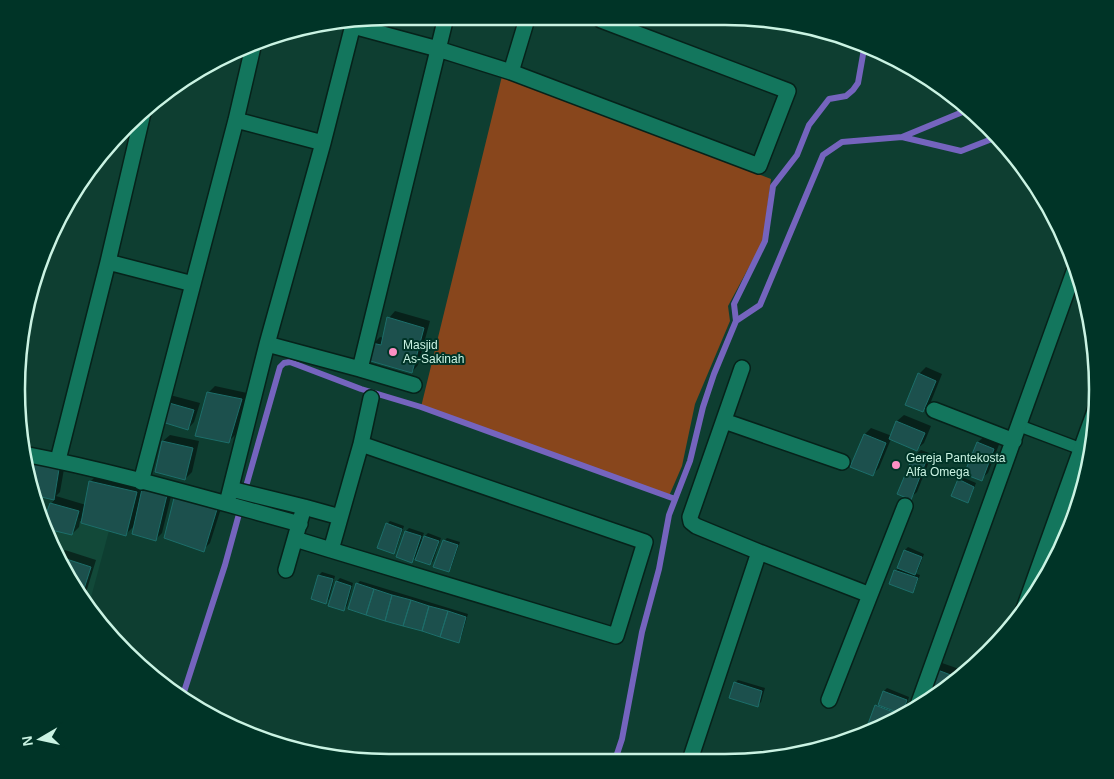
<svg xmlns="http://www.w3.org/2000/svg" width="1114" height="779" viewBox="0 0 1114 779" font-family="Arial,sans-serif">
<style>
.built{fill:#124939}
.green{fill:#88461c}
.shadow{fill:#0007}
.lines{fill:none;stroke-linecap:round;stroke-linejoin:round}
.stream{stroke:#7564be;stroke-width:6}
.building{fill:#1c504d;stroke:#1c6e6a}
.service-casing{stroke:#06221a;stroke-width:14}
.minor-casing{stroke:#06221a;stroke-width:18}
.service{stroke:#13765d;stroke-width:11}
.minor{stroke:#13765d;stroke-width:15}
.poi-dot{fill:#fb8fc4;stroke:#003427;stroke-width:2}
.labels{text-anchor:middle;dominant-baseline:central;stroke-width:4;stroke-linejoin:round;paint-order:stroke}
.poi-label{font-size:12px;fill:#caf3e3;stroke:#003427;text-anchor:start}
.rim{fill:none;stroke:#caf3e3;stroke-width:2.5}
</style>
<rect width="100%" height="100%" fill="#0e3e31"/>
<path class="built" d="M40,507l70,20 -21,78 -34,-51z"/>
<path class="green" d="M502,76l269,103 -8,62 -35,65 2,15 -35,83 -13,62 -13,30 -248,-89z"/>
<path class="shadow" d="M395,311l35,10 -12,44 -6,7 -39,-28 7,-7 4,1 5,-20z
M926,367l16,7 -12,30 -7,7 -4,-37z
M215,386l32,7 -12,42 -7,7 -20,-49z
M170,395l30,8 -6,19 -6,7 -28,-9z
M904,415l27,11 -7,17 -7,6 -26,-10 -12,29 -7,7 -20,-9 13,-32 6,-6 21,8 5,-15z
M170,435l29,6 -7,31 -7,7 -22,-38z
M985,436l15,6 -12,31 -7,6 -15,-6 12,-31z
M921,450l11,4 -15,38 -7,6 -11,-4 15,-38z
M25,455l40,8 -5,29 -4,4 30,9 4,-23 7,-7 46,11 -2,5 8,-8 24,5 -11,45 -7,7 -20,-15 -9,9 -46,-13 -1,6 -7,7 -25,-6 -2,-6 6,-18 4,-5 -18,-4z
M962,477l14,6 -6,15 -3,3 -8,-21z
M177,494l47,5 -14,44 -7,7z
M390,521l14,5 -8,24 -3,3 -6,-29z
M409,528l15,5 -3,7 7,-7 13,5 -8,23 -3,3 -12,-9 -6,6 -15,-5 9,-25z
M447,538l13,4 -9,26 -3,3 -4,-30z
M908,547l16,7 -6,16 -4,3 6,2 -5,13 -3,3 -16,-20 3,-4 6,-17z
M65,550l31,10 -12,39 -27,-41z
M322,572l13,4 -6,23 -3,3 -14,-4 7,-23z
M340,578l13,5 -6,23 -3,3 -7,-28z
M360,581l108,33 -7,24 -3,3 -101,-57z
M942,663l20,7 -3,8 -35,23 12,-32z
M738,680l27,8 -4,14 -3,3 -23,-22z
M887,688l22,9 -2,7 3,1 -2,7 -19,12 -22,7 9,-25 4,-4 4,-11z"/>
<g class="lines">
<path class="stream" d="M902,137l63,-26
M736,321l24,-16 63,-150 19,-13 60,-5 59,14 36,-14
M247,483l33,-116 4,-4 6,-1 71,27 60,18 254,92
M182,698l43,-133 14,-51
M615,760l7,-21 20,-107 17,-63 10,-54 21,-54 13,-54 11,-33 22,-53 -2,-17 31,-63 8,-55 24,-31 12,-30 20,-26 17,-3 7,-6 5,-7 6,-34"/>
</g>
<path class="building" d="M387,317l37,11 -12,45 -45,-13 5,-17 9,2z
M918,373l18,8 -13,31 -18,-7z
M207,392l35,7 -13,44 -34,-7z
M162,401l32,9 -6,20 -29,-9z
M896,421l29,12 -8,18 -28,-12z
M864,434l22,9 -13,33 -23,-9z
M162,441l31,7 -8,32 -30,-8z
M977,442l17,7 -12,32 -18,-7z
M913,456l13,5 -15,39 -14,-6z
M26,461l33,8 -5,31 -17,-4z
M958,479l16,8 -6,16 -17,-7z
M89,481l48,11 -11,44 -45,-13z
M142,489l25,6 -11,46 -24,-7z
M175,494l43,12 -14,46 -40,-14z
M50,503l29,8 -7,24 -25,-6 -3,-9z
M386,523l16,6 -8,25 -17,-6z
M405,531l16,5 -9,27 -16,-6z
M424,536l15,5 -9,24 -15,-5z
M443,540l15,5 -9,27 -16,-5z
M904,550l18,7 -7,18 -18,-7z
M57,556l34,11 -9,28 -26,-38z
M894,570l24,8 -5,15 -24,-9z
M318,575l15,4 -7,25 -15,-5z
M336,581l15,5 -7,25 -16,-5z
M356,583l18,6 -8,26 -18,-6z
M374,589l18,6 -7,26 -19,-6z
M392,595l19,5 -8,26 -18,-5z
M411,600l18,6 -7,25 -19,-5z
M429,606l19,5 -8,26 -18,-6z
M448,611l18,6 -7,26 -19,-6z
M935,669l21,8 -2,4 -32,22z
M734,682l28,9 -4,16 -29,-9z
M883,691l24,9 -5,14 -24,-9z
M875,705l26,10 -12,9 -24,8z"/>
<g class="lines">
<defs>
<path id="service" d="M1020,426l61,23"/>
<path id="minor" d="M353,26l85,23 73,23 248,94 29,-75 -187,-71
M511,72l16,-53
M236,120l87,23
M108,262l85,22
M267,344l93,25 86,-352
M360,369l54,16
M934,410l80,31
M724,421l118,41
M361,444l284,98 -29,94 -285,-86 30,-106 10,-46
M24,454c93,18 184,45 276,70
M58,460l50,-198 35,-149
M141,482l95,-362 17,-73
M231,489l73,18
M227,503l40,-159 56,-201 31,-122
M295,539l36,11
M759,552l111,43 -41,105
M286,570l18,-63 36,10
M870,595l35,-89
M1021,617l76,-212
M918,705l158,-439
M690,760l69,-208 -63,-26 -5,-4 -1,-5 52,-149"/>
</defs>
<use href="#service" class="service-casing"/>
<use href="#minor" class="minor-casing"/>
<use href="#service" class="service"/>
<use href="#minor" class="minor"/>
</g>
<g class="poi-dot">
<circle cx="393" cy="352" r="5"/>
<circle cx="896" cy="465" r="5"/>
</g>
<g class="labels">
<g class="poi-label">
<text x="403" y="345">Masjid<tspan x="403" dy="14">As-Sakinah</tspan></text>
<text x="906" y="458">Gereja Pantekosta<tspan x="906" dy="14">Alfa Omega</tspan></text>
</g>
</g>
<path d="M0 0H1114V779H0ZM389 25H725A364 364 0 0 1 1089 389V390A364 364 0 0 1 725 754H389A364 364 0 0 1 25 390V389A364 364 0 0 1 389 25Z" fill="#003427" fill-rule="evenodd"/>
<path class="rim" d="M389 25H725A364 364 0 0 1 1089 389V390A364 364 0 0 1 725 754H389A364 364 0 0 1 25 390V389A364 364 0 0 1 389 25Z"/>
<g transform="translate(40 739) rotate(261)" stroke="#003427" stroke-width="4" paint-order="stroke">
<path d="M0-4L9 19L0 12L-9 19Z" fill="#caf3e3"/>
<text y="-8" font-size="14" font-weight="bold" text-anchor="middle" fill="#caf3e3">N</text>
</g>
</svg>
